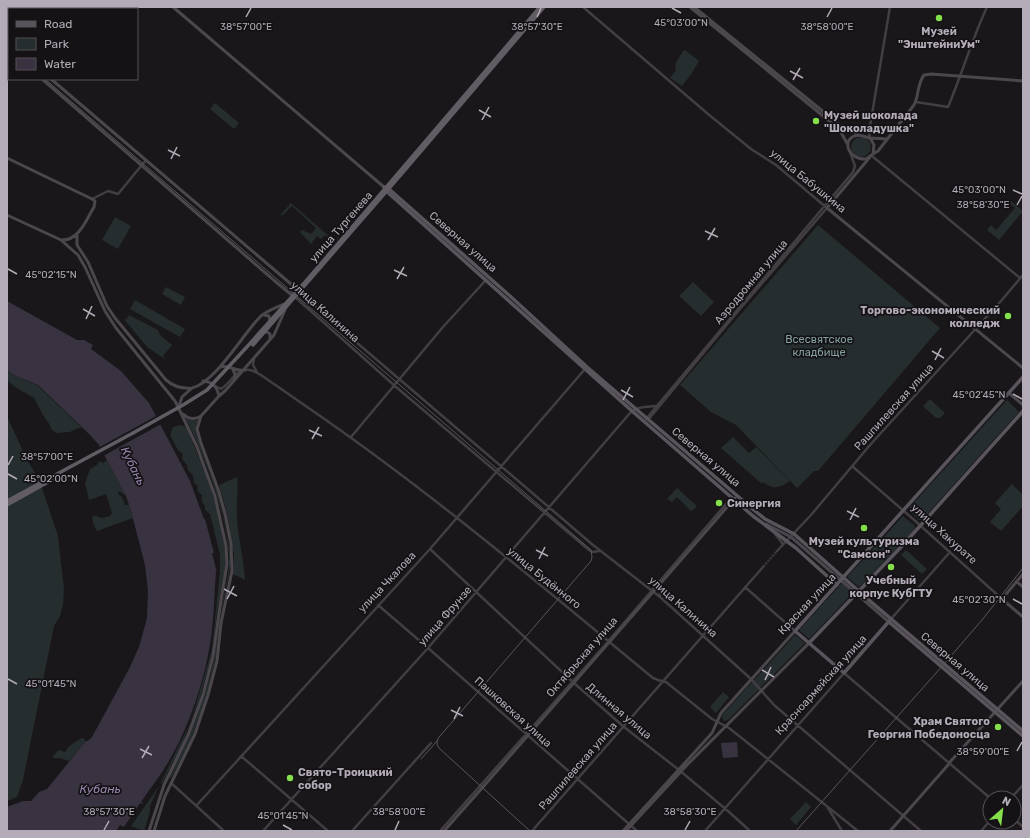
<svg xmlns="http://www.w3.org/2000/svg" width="1030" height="838" viewBox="0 0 1030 838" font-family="Rubik,sans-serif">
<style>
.green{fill:#262d2e}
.water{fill:#383241}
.pier{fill:#191719}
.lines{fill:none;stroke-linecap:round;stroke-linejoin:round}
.tertiary-tunnel{stroke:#383539;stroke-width:2.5;stroke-dasharray:2.5 1;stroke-linecap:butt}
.tertiary{stroke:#423e43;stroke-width:2.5}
.secondary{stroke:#4b474d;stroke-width:3}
.primary{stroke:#5a555c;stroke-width:3.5}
.trunk{stroke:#625d65;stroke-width:3.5}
.tram{stroke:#5a565c;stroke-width:1}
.trunk-bridge{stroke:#625d65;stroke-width:3.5}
.ticks{fill:none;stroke:#b3abb7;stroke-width:1.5}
.poi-dot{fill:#85de4b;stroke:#141214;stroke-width:1.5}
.labels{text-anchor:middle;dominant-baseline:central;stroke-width:3.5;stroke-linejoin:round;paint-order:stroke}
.poi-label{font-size:11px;font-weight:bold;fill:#b3abb7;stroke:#141214}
.street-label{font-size:11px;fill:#b3abb7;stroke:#141214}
.park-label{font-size:11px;fill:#84a0a0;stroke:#141214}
.water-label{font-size:12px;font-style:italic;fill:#9686ae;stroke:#141214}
.ticks-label{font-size:10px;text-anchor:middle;fill:#b3abb7;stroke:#141214;stroke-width:3.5;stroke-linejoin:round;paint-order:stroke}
</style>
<rect width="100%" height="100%" fill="#191719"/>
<path class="green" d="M685,50l14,11 -7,12 -10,13 -12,-8 6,-8 -1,-1 1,-4 -1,-1 8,-13z
M215,103l24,20 -5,6 -24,-20z
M851 147a10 10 0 1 1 20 0a10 10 0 1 1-20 0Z
M1011,201l12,10 -24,29 -12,-10 4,-5 5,5 19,-22 -6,-5z
M291,203l41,36v1l-7,-5 -4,4 -4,-3 -6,8 -11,-12 2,-2 9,4 5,-6 -24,-22 -10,10 -1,-2z
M115,217l16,9 -13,23 -16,-9z
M818,225l122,103 -122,143h-4l-17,17 -61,-63 -25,-13 -31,-27z
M693,282l21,20 -13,14 -22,-20z
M166,287l19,10 -4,8 -19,-11z
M135,300l50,29 -5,8 -50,-28z
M129,315l29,15 2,5 12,10 -9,11 5,5 -21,-14 -24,-29 3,2z
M7,370l9,6 21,9 45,43h-4l-8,4 -14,1 -5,-4 -1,-4 -7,-10 -9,-17 -19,-11 -8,-7z
M930,399l15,14 -5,5h-4l-13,-12z
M1007,400l12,12 -97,108h-3l-9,-9 -1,-3z
M7,416l20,44 12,19 19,57 6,53 -1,16 -3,11 -6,10 -31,154 -6,17 -10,4z
M185,417l10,3 4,-1 -3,7 1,10 22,61 8,36 4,26 -2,16 -9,43 -4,39 -11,45 -17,45 -17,31 -2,-1c18,-38 37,-77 45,-119 3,-14 3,-28 5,-42 4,-19 11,-41 10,-60 -3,-45 -24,-99 -44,-139z
M181,425l5,2 24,57 5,16 10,49 1,15 -9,48 -5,43 -12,43 -18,46 -20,40 -1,-2 29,-59 5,-15 17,-59 8,-78v-16l-10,-41 -5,-4v-4l-3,-4v-7l-4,-3 -1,-4 1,-2 -4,-3 -1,-8 -5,-5 -1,-5 -5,-6 1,-5 -5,-4 -8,-15 3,-8z
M733,437l16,16 7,-6 34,34c-11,7 -16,9 -27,1l-1,2 -41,-36z
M107,460l19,36 -7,-5 -1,3 4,3 3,8h4l4,13 -36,13 -3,-5 -2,-8 2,-2h3l4,2 9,-2 2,-3 -1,-3 -5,-16 -17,6 -4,-17 5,-14 7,-4 2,-4 4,2z
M237,477c2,14 -1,27 0,41 1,21 7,40 8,62l-12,-6 1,-19 -9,-49 -6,-21z
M1012,484l11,11v11l-22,25 -11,-9 11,-13 -6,-6z
M677,488l20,18 -4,4 -2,1 -14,-14 -5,5 -5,-3z
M903,516l12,10 -1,5 -55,56 -12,-10z
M906,550l21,19 -5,5 -21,-19z
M842,583l11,10 -44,46 -10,-9z
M795,635l10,8 -77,77 -4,1 -2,-3v-3z
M723,692l6,5 -13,16 -6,-6z
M81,738l4,1v3l-16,19 -9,-3h-7v-2l6,-6 6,2 3,-5z
M159,786l-9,20v6l-6,19 -13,-5z
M806,802l5,5 -15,18 -6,-6z"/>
<path class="water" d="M7,301l70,39h7l9,5 -2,4 30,22 28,32 41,78 14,38h1l9,34h-2l4,16 1,1 -1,1c-2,26 -2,54 -7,79 -6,34 -21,79 -39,109 -8,15 -19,28 -29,43l2,1 -1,1 -2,-1 -16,24 -4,-2 -4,6h-109v-24l16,-6h8l8,-9 8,-3 38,-47 4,-2 3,-3 37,-68 10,-22 8,-29 1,-27 -3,-26 -14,-54 -5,-15 -27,-51 -10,-11 -51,-49 -22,-9 -9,-6z
M737,742l1,15 -15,1 -2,-15z"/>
<path class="pier" d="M158,415l5,8 -60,33 -5,-8z"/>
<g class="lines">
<path class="tertiary-tunnel" d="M763,567l14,-16"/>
<path class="tertiary" d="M583,7l125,107 43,35 25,16 51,43 -88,102 -91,110
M916,102l32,5c14,-33 24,-68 39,-100
M870,138l-1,-6 21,-125
M872,156l148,122
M92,199l16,-8 10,3 28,-34
M298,291l51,45 244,209 67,52 91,82 23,26 147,126
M295,297l101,90 193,163 4,2 6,-1
M254,359l-1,6 4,7
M215,386l6,3c10,-6 16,-22 29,-19 9,2 16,9 24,14 16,11 33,23 49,34 115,80 222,171 330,260l5,2 8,2 46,37 17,9 129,103
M646,419l207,-247 2,-6 -5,-14
M351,437l92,-110 42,-46
M852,466l61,53 89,80
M775,534l8,10
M430,549l144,134 50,44 55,43 49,41 22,20
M777,551l34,-36 59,-70 131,-144 22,-26
M745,587l50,44
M660,596v-12
M378,605l50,43 209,183
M891,619l59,-67
M241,756l87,75
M171,783l53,48
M1011,798l12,-13
M196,806l234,-257 155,-180
M828,808l14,23
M1014,819l9,8
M263,831l165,-183 202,-235c8,-7 16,-6 26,-7
M352,831l79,-88
M440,831l165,-186 127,-148
M532,831l231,-264
M705,831l139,-158 146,125
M981,831l9,-10"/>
<path class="secondary" d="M173,7l211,180
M690,7l149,122 9,16
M694,7l147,119 18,9
M7,41l2,1
M7,50l2,1
M42,79l234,203 17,14
M51,79l247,211
M859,135l11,3 4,7 -1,9 -7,5c-19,1 -26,-22 -7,-24z
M870,138l17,1
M873,154l5,-3 36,-46c5,-9 3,-21 10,-30l7,-1 92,7
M870,157l-43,51 196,160
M7,158l85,41 3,2 -1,6c-8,13 -15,34 -33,33
M7,215l54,25 17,15 7,12 20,44 11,17 59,73 5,10 17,36 18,49 11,50 1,18 -7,42 -7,50 -10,39 -15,40 -24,50 -15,46
M77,235v10l11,17 19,44 8,12 51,62c7,6 16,9 26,8 23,-5 51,-54 68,-71 6,-6 16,-9 24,-13
M264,315l5,1 1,5
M264,332h3l3,2v5
M220,367c9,-3 15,5 25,3
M233,369l2,6 -1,5
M203,381c10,1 14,6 16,15
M1009,393l14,12
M178,409l4,-12 10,-9
M183,414c5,5 12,6 18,2
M766,524l25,13 98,85
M1023,574l-21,25 21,18
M1017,582l6,5
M949,763l74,-82
M154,831l11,-35 30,-62 13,-39 9,-34 4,-38 11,-52 -1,-27 -6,-30 -6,-22 -18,-49 -4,-14 4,-13 18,-20 6,-5 49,-56 11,-25
M444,831l39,-44 252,-289
M623,831l89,-98 9,-20 74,-82
M626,831l61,-66 122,-122
M890,831l58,-66"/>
<path class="primary" d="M384,187l5,2 121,107 77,71 168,144 10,8 29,15 76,67 153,130
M385,190l247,221 121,105 43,32 41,37
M891,619l-47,54 -49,-42 228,-254
M889,622l134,114
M809,643l94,-98 120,-134"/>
<path class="trunk" d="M253,345l151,-174 140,-164
M245,349l62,-69 233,-273
M7,501l126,-68
M7,505l50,-28 3,-3"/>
<path class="tram" d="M7,44l2,2
M45,79l546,471 1,7 -1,4 -151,175c-4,4 -4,9 0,13l90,82
M421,759l17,-19
M796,831l148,-167 38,-44 41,-52"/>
<path class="trunk-bridge" d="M133,433l50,-28 24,-15 38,-41"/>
</g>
<path class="ticks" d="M672,8l9,5M246,17l5,-9M537,17l4,-9M827,17l5,-9M790,71l13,7M793,80l7,-12M479,110l12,7M482,120l7,-13M168,150l12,6M171,159l6,-12M1013,190l9,4M1017,205l5,-9M705,231l13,6M708,240l7,-12M8,269l9,5M394,270l13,6M397,279l7,-12M83,309l12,7M86,319l6,-13M932,351l12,7M935,360l6,-12M621,390l12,7M1013,394l9,5M623,400l7,-13M309,430l13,6M312,439l7,-12M8,465l5,-9M8,474l9,5M847,511l12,6M850,520l6,-12M536,550l12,6M539,559l6,-12M224,589l13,7M227,599l7,-13M1013,599l9,5M762,670l12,7M8,679l9,5M765,680l6,-13M451,710l12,6M454,719l6,-12M140,749l12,6M1017,751l5,-9M142,758l7,-12M283,825l9,5M104,830l5,-9M395,830l4,-9M685,830l5,-9"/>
<g class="poi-dot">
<circle cx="939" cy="18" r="4"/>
<circle cx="816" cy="121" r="4"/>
<circle cx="1008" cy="316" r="4"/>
<circle cx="719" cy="503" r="4"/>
<circle cx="864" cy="528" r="4"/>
<circle cx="891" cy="567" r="4"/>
<circle cx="998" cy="727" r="4"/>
<circle cx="290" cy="778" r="4"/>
</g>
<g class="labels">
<g class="poi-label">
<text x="939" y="31">Музей<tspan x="939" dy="13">"ЭнштейниУм"</tspan></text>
<text x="824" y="115" text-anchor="start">Музей шоколада<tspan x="824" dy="13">"Шоколадушка"</tspan></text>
<text x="1000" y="310" text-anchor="end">Торгово-экономический<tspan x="1000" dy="13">колледж</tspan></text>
<text x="727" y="503" text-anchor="start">Синергия</text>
<text x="864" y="541">Музей культуризма<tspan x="864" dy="13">"Самсон"</tspan></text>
<text x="891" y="580">Учебный<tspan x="891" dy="13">корпус КубГТУ</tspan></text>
<text x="990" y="721" text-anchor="end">Храм Святого<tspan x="990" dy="13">Георгия Победоносца</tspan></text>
<text x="298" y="772" text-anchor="start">Свято-Троицкий<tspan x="298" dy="13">собор</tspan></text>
</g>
<g class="street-label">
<text transform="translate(808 181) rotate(39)">улица Бабушкина</text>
<text transform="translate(341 227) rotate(-49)">улица Тургенева</text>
<text transform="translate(463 242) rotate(41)">Северная улица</text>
<text transform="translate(751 282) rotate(-50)">Аэродромная улица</text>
<text transform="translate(325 312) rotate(41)">улица Калинина</text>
<text transform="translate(894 407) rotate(-48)">Рашпилевская улица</text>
<text transform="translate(706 457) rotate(40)">Северная улица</text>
<text transform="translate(944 534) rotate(42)">улица Хакурате</text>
<text transform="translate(544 578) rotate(39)">улица Будённого</text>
<text transform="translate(387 582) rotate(-47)">улица Чкалова</text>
<text transform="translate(807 604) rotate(-47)">Красная улица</text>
<text transform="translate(683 607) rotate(41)">улица Калинина</text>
<text transform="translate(445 616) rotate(-49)">улица Фрунзе</text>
<text transform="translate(582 657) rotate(-49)">Октябрьская улица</text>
<text transform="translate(955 662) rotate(40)">Северная улица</text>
<text transform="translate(821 685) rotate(-48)">Красноармейская улица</text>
<text transform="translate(619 711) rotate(40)">Длинная улица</text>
<text transform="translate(513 712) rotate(42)">Пашковская улица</text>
<text transform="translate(578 766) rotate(-49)">Рашпилевская улица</text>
</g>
<g class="park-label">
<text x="819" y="339">Всесвятское<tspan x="819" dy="13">кладбище</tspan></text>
</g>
<g class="water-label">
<text transform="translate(133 466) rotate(64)">Кубань</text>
<text x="100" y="789">Кубань</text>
</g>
</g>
<g class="ticks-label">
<text x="681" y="26">45°03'00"N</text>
<text x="246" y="30">38°57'00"E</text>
<text x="537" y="30">38°57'30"E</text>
<text x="827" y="30">38°58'00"E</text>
<text x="979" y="193">45°03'00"N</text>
<text x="983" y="208">38°58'30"E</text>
<text x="51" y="278">45°02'15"N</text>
<text x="979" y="398">45°02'45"N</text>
<text x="47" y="460">38°57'00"E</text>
<text x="51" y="482">45°02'00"N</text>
<text x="979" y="603">45°02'30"N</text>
<text x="51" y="687">45°01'45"N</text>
<text x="983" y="755">38°59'00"E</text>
<text x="109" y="815">38°57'30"E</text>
<text x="399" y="815">38°58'00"E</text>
<text x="690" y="815">38°58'30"E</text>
<text x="283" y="819">45°01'45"N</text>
</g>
<rect width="1030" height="838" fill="none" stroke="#b3abb7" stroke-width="16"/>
<rect x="8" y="8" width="130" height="72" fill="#141214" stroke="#544f55"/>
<rect x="16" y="21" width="20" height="6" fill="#5a555c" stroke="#544f55"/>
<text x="44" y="28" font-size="12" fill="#b3abb7">Road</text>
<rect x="16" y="38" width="20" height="12" fill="#262d2e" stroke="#544f55"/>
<text x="44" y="48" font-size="12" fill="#b3abb7">Park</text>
<rect x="16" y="58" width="20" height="12" fill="#383241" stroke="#544f55"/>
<text x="44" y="68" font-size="12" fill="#b3abb7">Water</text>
<g transform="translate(1002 810) rotate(28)"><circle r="19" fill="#141214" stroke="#544f55"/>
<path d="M0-3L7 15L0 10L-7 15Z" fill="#85de4b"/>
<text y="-6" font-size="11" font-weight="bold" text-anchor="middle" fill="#b3abb7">N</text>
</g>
</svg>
